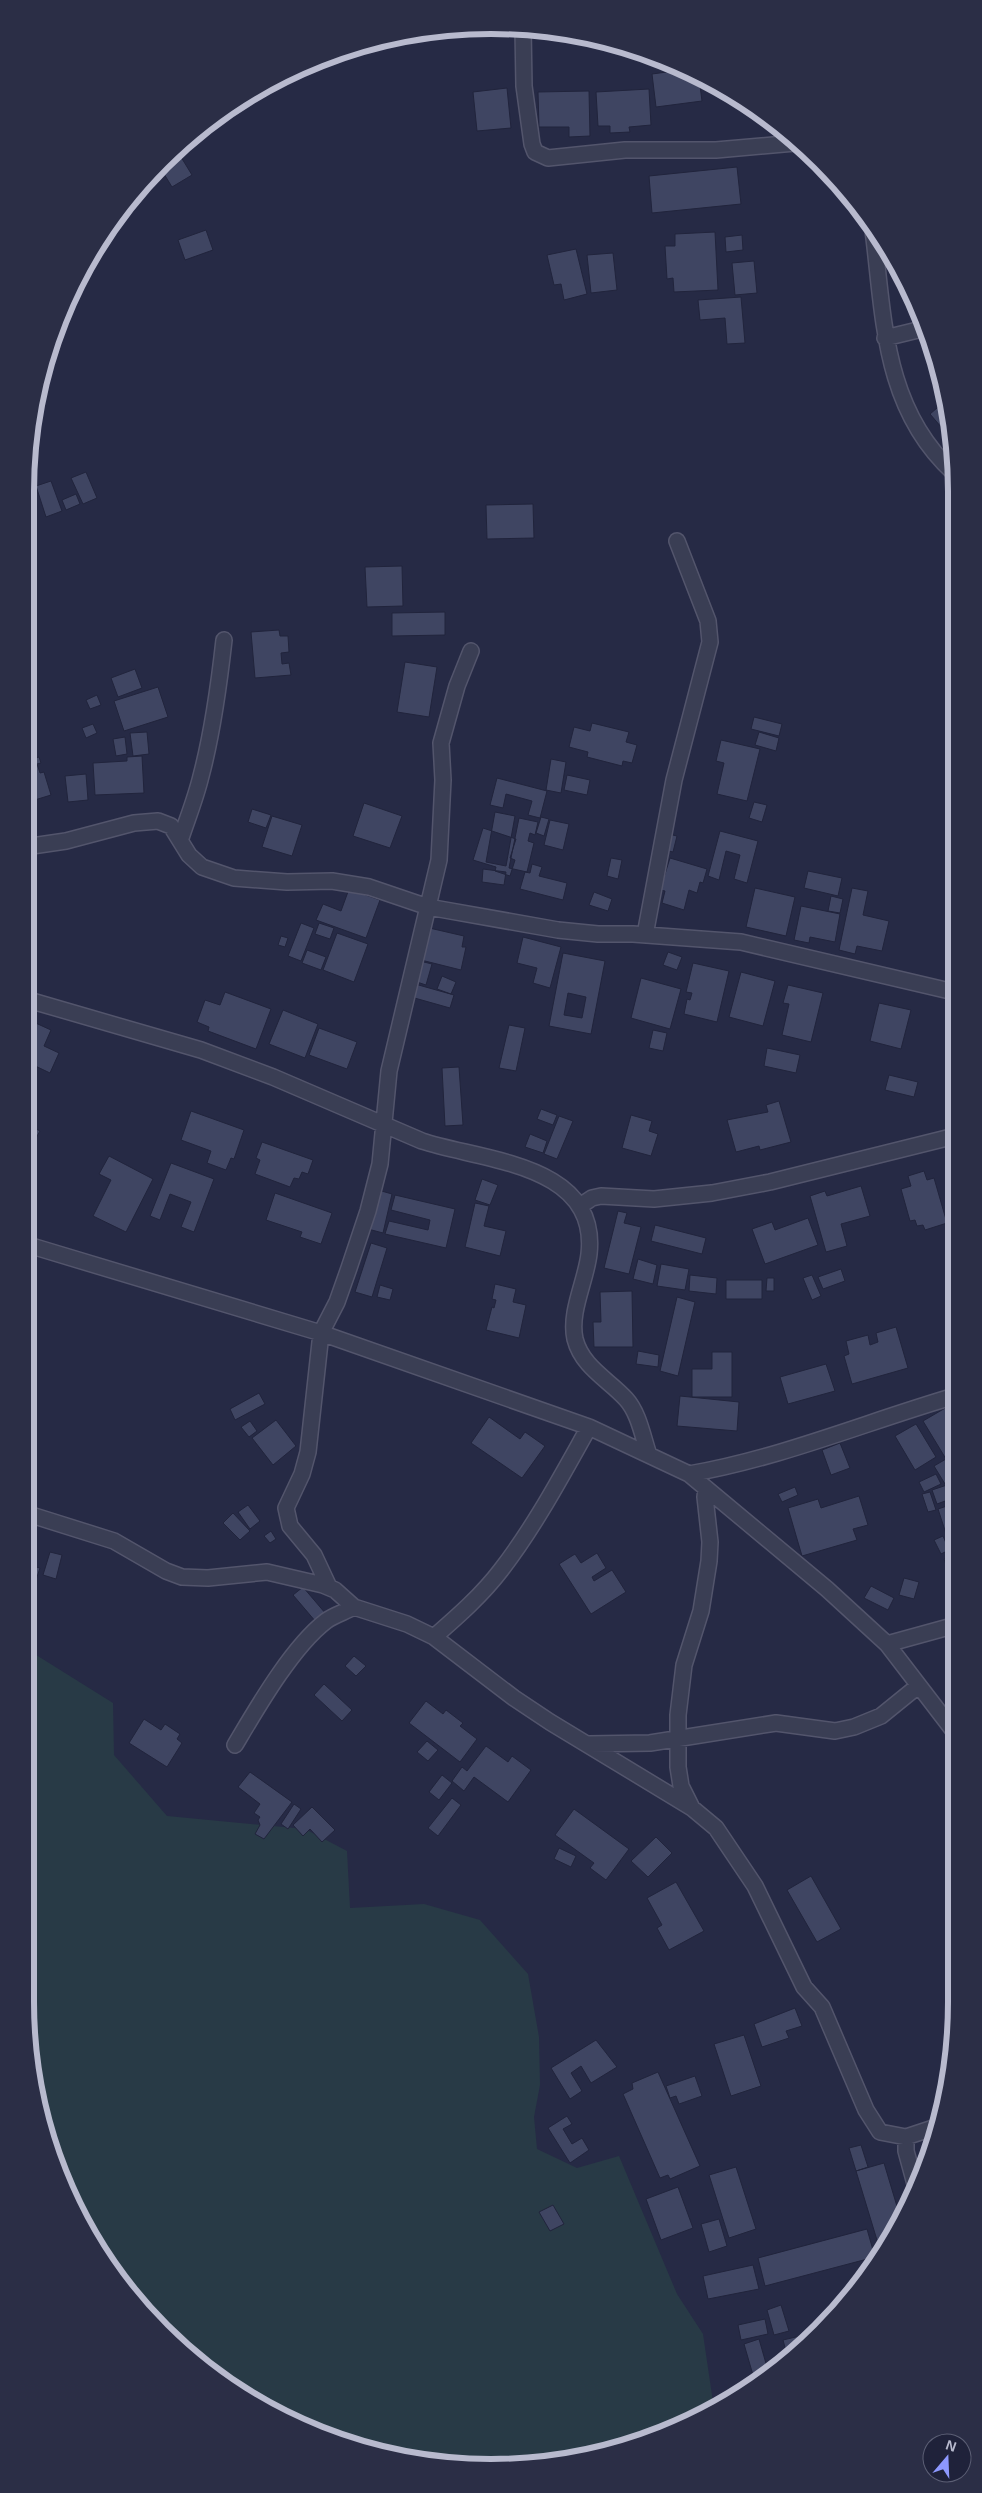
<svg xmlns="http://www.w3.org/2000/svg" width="982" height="2493" viewBox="0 0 982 2493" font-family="Arial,sans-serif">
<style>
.green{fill:#283a46}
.building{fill:#3f4562;stroke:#21243c;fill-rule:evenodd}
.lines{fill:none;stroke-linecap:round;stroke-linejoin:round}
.minor-casing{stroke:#53556c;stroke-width:18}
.minor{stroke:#3a3e54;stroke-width:15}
.rim{fill:none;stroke:#b8bace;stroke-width:6}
</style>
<rect width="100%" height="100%" fill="#262a45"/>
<path class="green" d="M25,1648l88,55 1,52 53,61 138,13 42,22 3,57 74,-4 56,16 48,54 11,63 1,48 -6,32 3,32 40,19 42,-12 58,138 26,40 11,75 -44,23 -88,27 -152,5 -89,-21 -83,-37 -118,-97 -53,-74 -37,-83 -25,-150z"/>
<path class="building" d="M666,62l33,16 3,23 -46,6 -4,-33 15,-2z
M507,88l4,40 -34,3 -4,-39z
M649,89l2,36 -22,2 1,5 -20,1v-7h-12l-2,-34z
M589,91l1,45 -21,1v-10h-30l-1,-35z
M181,157l11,18 -20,12 -11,-18z
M737,167l4,37 -89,9 -3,-37z
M138,188l5,6 -20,16 -1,-1z
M206,230l7,20 -28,10 -7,-20z
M715,232l3,58 -44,2 -1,-14 -6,1 -2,-33h10v-12z
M742,235l1,15 -17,2 -1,-15z
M576,249l11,45 -23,6 -3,-16 -7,1 -7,-30z
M613,253l4,37 -26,3 -4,-38z
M754,261l3,32 -22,2 -3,-32z
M741,297l4,46 -18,1 -2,-26 -25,2 -2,-20z
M944,402l9,28v11l-23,-27z
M86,472l11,26 -14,6 -12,-26z
M51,481l11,30 -16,6 -10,-31z
M76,494l4,10 -14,6 -4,-10z
M533,504l1,34 -47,1 -1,-34z
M402,566l1,40 -36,1 -2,-40z
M445,612v23l-53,1v-23z
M279,630l1,6h8l1,16 -8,1 1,11 7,-1 2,12 -36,3 -4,-46z
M405,662l32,5 -8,50 -32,-5z
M135,669l7,19 -24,9 -7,-19z
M158,687l10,30 -44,14 -10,-30z
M97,695l4,10 -11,4 -4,-9z
M754,717l28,7 -3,12 -28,-7z
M592,723l37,9 -3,10 11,3 -5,18 -9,-2 -1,5 -35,-9 1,-5 -19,-5 5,-20 16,4z
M93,724l4,9 -11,5 -4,-10z
M147,732l2,22 -16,2 -3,-23z
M759,732l20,6 -3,13 -21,-6z
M125,737l2,17 -11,2 -3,-17z
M721,740l39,9 -13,52 -30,-7 7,-31 -8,-2z
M25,754l3,6 11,-3 2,6 -4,1 3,9 4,-1 7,23 -26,8z
M142,756l2,37 -49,2 -2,-32 34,-2v-4z
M551,759l15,3 -5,31 -15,-3z
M86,774l2,26 -20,2 -3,-26z
M567,775l23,5 -3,15 -23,-5z
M497,778l50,13 -7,27 -12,-3 4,-14 -26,-7 -3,14 -13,-3z
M754,802l13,3 -5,17 -13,-4z
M364,803l38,13 -12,32 -37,-12z
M252,809l19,6 -5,13 -18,-6z
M495,812l20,4 -9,50 -20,-4z
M272,816l30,9 -10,31 -30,-9z
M541,817l8,2 -5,17 -8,-3z
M519,818l19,4 -3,13 -5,-2 -2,8 6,2 -7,29 -18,-4z
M550,820l19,4 -6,26 -19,-5z
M483,828l33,11 -6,19 5,2 -5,16 -15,-5 1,-4 -23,-7z
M720,831l38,10 -11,42 -13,-4 6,-24 -14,-4 -7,29 -11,-4z
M664,833l13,3 -4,16 -13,-3z
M611,858l11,2 -4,19 -11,-3z
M670,858l37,11 -4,14 -3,-1 -3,11 -8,-3 -5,20 -22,-7 3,-12 -5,-1z
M532,864l10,3 -3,9 28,7 -4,17 -43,-11 5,-17 5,1z
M483,869l23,3 -2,13 -22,-3z
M808,871l34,7 -4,18 -34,-8z
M755,888l40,9 -9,39 -40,-9z
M852,888l16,3 -5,24 26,6 -7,30 -25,-5 -2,8 -16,-4z
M349,889l31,11 -14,38 -50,-18 7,-16 18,7z
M594,892l18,7 -4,12 -19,-6z
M831,896l12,3 -3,14 -12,-2z
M801,906l39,8 -5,28 -25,-5 -1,6 -15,-3z
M948,917h6v12h-6z
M301,923l13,5 -13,33 -13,-5z
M319,923l15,5 -4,11 -15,-5z
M425,927l39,9 -2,11h4l-5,23 -44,-11z
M948,931h6v32h-6z
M337,933l31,11 -14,38 -31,-12z
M281,936l7,2 -3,9 -7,-2z
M523,937l38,10 -11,41 -17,-5 4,-15 -20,-5z
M307,950l19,7 -5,13 -19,-7z
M668,952l14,5 -5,13 -14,-5z
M563,953l42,8 -14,73 -42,-8zM568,993l18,4 -4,21 -18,-3z
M420,961l12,3 -6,21 -12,-4z
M693,963l36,8 -12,51 -33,-8 3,-15 3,1 2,-7 -6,-1z
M741,972l34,9 -12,45 -34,-9z
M442,976l14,6 -5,12 -14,-5z
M641,978l40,11 -11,40 -39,-11z
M415,984l39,11 -4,13 -39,-11z
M788,985l35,8 -12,49 -29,-7 7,-31 -6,-1z
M225,992l46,17 -15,40 -48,-18 1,-4 -12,-5 8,-22 15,5z
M879,1003l32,7 -10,39 -31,-8z
M283,1010l35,14 -13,34 -36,-14z
M29,1020l22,10 -7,16 15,7 -9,20 -21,-10 -4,4v-39z
M509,1025l16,3 -9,43 -17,-3z
M319,1028l38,14 -10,27 -38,-14z
M653,1030l14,3 -4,18 -14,-3z
M767,1048l33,7 -4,18 -32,-7z
M459,1067l4,58 -18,1 -3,-58z
M889,1075l29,7 -4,15 -29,-7z
M779,1101l12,41 -31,8 -1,-4 -23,6 -9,-32 41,-8 -2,-7z
M541,1109l16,6 -4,10 -16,-6z
M191,1111l53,19 -10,29 -3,-1 -5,12 -19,-7 4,-12 -30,-11z
M631,1115l21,6 -3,10 9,3 -7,22 -29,-8z
M559,1116l14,5 -16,38 -13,-5z
M25,1123l15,8 -15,26z
M530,1134l17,7 -4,12 -18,-6z
M262,1142l51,18 -5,14 -6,-2 -3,7 -5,-1 -4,9 -35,-13 5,-14 -4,-2z
M109,1156l44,23 -27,53 -33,-16 18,-36 -12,-6z
M171,1163l43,16 -20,53 -13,-5 10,-25 -21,-8 -10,26 -10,-4z
M924,1171l3,9 7,-2 13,45 -22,7 -2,-5 -6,1 -2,-6 -5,1 -9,-32 10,-3 -3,-10z
M482,1179l16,6 -8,20 -15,-5z
M861,1186l9,30 -29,8 6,22 -21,6 -16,-56 15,-5 2,5z
M378,1190l14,4 -9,39 -15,-4z
M275,1193l57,20 -11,31 -21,-7 2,-5 -36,-12z
M395,1195l60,14 -9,39 -61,-14 4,-13 39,9 2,-10 -39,-10z
M475,1203l14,3 -5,20 22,5 -6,25 -35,-9z
M618,1211l9,2 -3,10 17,4 -12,47 -25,-6z
M808,1218l10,27 -53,19 -13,-35 20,-7 3,8z
M655,1225l51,13 -4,16 -51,-13z
M371,1243l16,5 -15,49 -17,-5z
M638,1259l19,6 -4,19 -20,-5z
M661,1264l28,5 -4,21 -28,-4z
M841,1269l4,12 -22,8 -5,-12z
M690,1275l27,3 -1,16 -27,-3z
M812,1275l9,21 -9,4 -9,-22z
M767,1278h7v13h-8z
M726,1280h36v19h-36z
M495,1284l21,5 -3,13 13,3 -7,33 -33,-8 6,-23 2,1 2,-8 -4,-1z
M380,1285l13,4 -3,11 -13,-3z
M632,1291l1,56h-39l-1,-25h8l-1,-30z
M677,1297l18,5 -17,74 -18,-5z
M896,1327l12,41 -56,16 -8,-28 5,-2 -3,-13 22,-6 2,10 8,-3 -2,-9z
M638,1351l21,4 -1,12 -22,-3z
M25,1352l10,6 -10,18z
M712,1352h20v45h-40v-28h20z
M826,1364l9,27 -47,13 -8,-27z
M259,1393l6,11 -30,16 -5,-11z
M680,1396l59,6 -2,29 -60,-5z
M947,1407l9,14v56l-11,7 -11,-18 12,-7 -23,-38z
M489,1417l31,22 5,-7 20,14 -23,32 -51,-35z
M276,1420l20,26 -23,19 -21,-27z
M250,1421l7,10 -8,6 -8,-10z
M916,1424l20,33 -21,13 -20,-34z
M840,1443l10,25 -19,7 -9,-25z
M936,1474l5,10 -17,8 -5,-10z
M956,1482v15l-19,7 -5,-14z
M795,1487l3,8 -16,7 -4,-8z
M930,1492l6,18 -8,2 -6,-18z
M859,1496l9,29 -15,4 4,11 -55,16 -14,-48 30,-9 3,9z
M956,1503v44l-5,2 -13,-40z
M248,1505l12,16 -10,8 -12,-17z
M233,1513l17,18 -10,9 -17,-17z
M271,1531l5,8 -6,4 -6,-7z
M943,1536l6,14 -8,4 -7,-14z
M50,1552l12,3 -6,24 -13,-4z
M597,1553l9,15 -14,9 2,4 18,-11 14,22 -35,22 -32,-50 16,-10 6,9z
M956,1555v36h-1l-11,-32z
M25,1564l15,4 -5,15 -10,-4z
M904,1578l15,4 -5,17 -15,-4z
M871,1586l23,12 -6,12 -24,-12z
M303,1587l23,27 -10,8 -23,-27z
M354,1656l12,10 -10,10 -11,-10z
M324,1684l28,26 -10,11 -28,-26z
M426,1701l17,13 3,-4 17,13 -3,3 17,13 -17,23 -51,-39z
M144,1719l17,11 4,-6 15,10 -3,5 5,4 -15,24 -38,-24z
M427,1741l11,9 -10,11 -11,-9z
M486,1746l22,16 4,-6 19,14 -23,32 -34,-25 -10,14 -12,-10 10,-14 5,4z
M250,1772l42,30 -28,37 -9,-5 5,-9 -2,-5 2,-3 -6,-4 6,-9 -22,-17z
M442,1775l10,8 -13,17 -10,-8z
M452,1798l9,7 -23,31 -10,-8z
M294,1804l7,5 -13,20 -7,-5z
M312,1807l23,23 -13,12 -12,-13 -7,7 -10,-11z
M574,1809l55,40 -23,31 -16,-12 4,-5 -39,-28z
M656,1837l16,16 -24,24 -17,-16z
M559,1848l17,8 -5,11 -17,-8z
M811,1876l30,53 -24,13 -30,-52z
M676,1882l28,49 -35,19 -12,-22 5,-3 -15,-27z
M795,2008l7,18 -16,5 3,7 -27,9 -8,-23z
M744,2035l17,51 -30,10 -17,-52z
M596,2040l21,27 -26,16 -10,-17 -10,7 11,18 -12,8 -19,-31z
M658,2072l42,94 -30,13 -2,-4 -8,3 -37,-84 10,-5 -1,-6z
M695,2076l7,20 -23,8 -3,-8 -6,2 -4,-12z
M567,2116l5,8 -9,5 9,15 10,-6 7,12 -19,13 -22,-35z
M861,2145l7,22 -12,4 -7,-23z
M884,2163l15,50 -19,37 -24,-79z
M736,2167l20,62 -27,9 -20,-63z
M678,2187l15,41 -32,12 -15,-41z
M553,2205l11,19 -14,7 -11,-19z
M719,2219l8,27 -18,6 -8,-28z
M867,2229l8,28 -110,29 -7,-28z
M753,2265l6,24 -51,10 -5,-23z
M781,2305l8,26 -15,4 -7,-25z
M765,2319l3,15 -27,6 -3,-15z
M800,2336l1,6 -14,13 -4,-15z
M759,2339l8,28 10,-3 -22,18 -11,-38z"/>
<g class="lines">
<defs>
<path id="minor" d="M523,28l1,58 8,58 3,8 13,6 77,-8h91l79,-7
M873,230c11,87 10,178 80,242
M885,338l37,-9
M181,838c7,-21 15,-41 20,-62 12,-45 18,-91 23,-136
M25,847l41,-6 68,-18 24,-2 13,5 18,29 13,12 32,11 53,4 45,-1 37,6 59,20 130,23 40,4h35l108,8 213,50
M645,935l29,-155 36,-138 -2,-21 -31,-80
M25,999l176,51 72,27 149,64c60,20 177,22 167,113 -3,27 -20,58 -14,85 7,28 34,41 51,60 13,14 17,39 23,56
M580,1206l12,-8 9,-2 53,3 58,-6 58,-11 185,-46
M25,1244l296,89 268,94 100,47 138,115 60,55 69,90
M689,1474c92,-16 177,-52 266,-78
M25,1513l89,28 52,30 16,6 26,1 59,-6 56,13 12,5 19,17 53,17 27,13 80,61 36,24 142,86 24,20 39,58 49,101 18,20 44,103 14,22 26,5 30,-10
M329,1587l-15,-32 -24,-29 -4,-18 16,-34 6,-22 13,-119 16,-31 12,-34 19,-57 12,-47 9,-93 50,-211 4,-80 -2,-37 16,-57 14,-35
M434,1637c24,-21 48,-42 67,-67 34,-44 61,-95 88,-143
M887,1644l69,-19
M589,1744l61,-1 126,-20 59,8 19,-4 27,-11 37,-30
M235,1745c22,-37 57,-98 91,-124 8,-6 19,-9 28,-14
M692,1808l-11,-22 -3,-19v-52l6,-50 17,-54 8,-50 1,-19 -5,-45 1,-9
M906,2137v14l9,33"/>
</defs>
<use href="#minor" class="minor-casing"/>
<use href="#minor" class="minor"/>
</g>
<path d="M0 0H982V2493H0ZM491 34H491A457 457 0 0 1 948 491V2002A457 457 0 0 1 491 2459H491A457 457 0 0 1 34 2002V491A457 457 0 0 1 491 34Z" fill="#2b2e46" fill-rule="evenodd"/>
<path class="rim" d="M491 34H491A457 457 0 0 1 948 491V2002A457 457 0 0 1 491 2459H491A457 457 0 0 1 34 2002V491A457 457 0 0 1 491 34Z"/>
<g transform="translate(947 2458) rotate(19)"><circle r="24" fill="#1f223a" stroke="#5c5f75"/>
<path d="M0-4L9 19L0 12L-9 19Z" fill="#8d98fe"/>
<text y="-8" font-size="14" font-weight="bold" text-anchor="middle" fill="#b8bace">N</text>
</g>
</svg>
